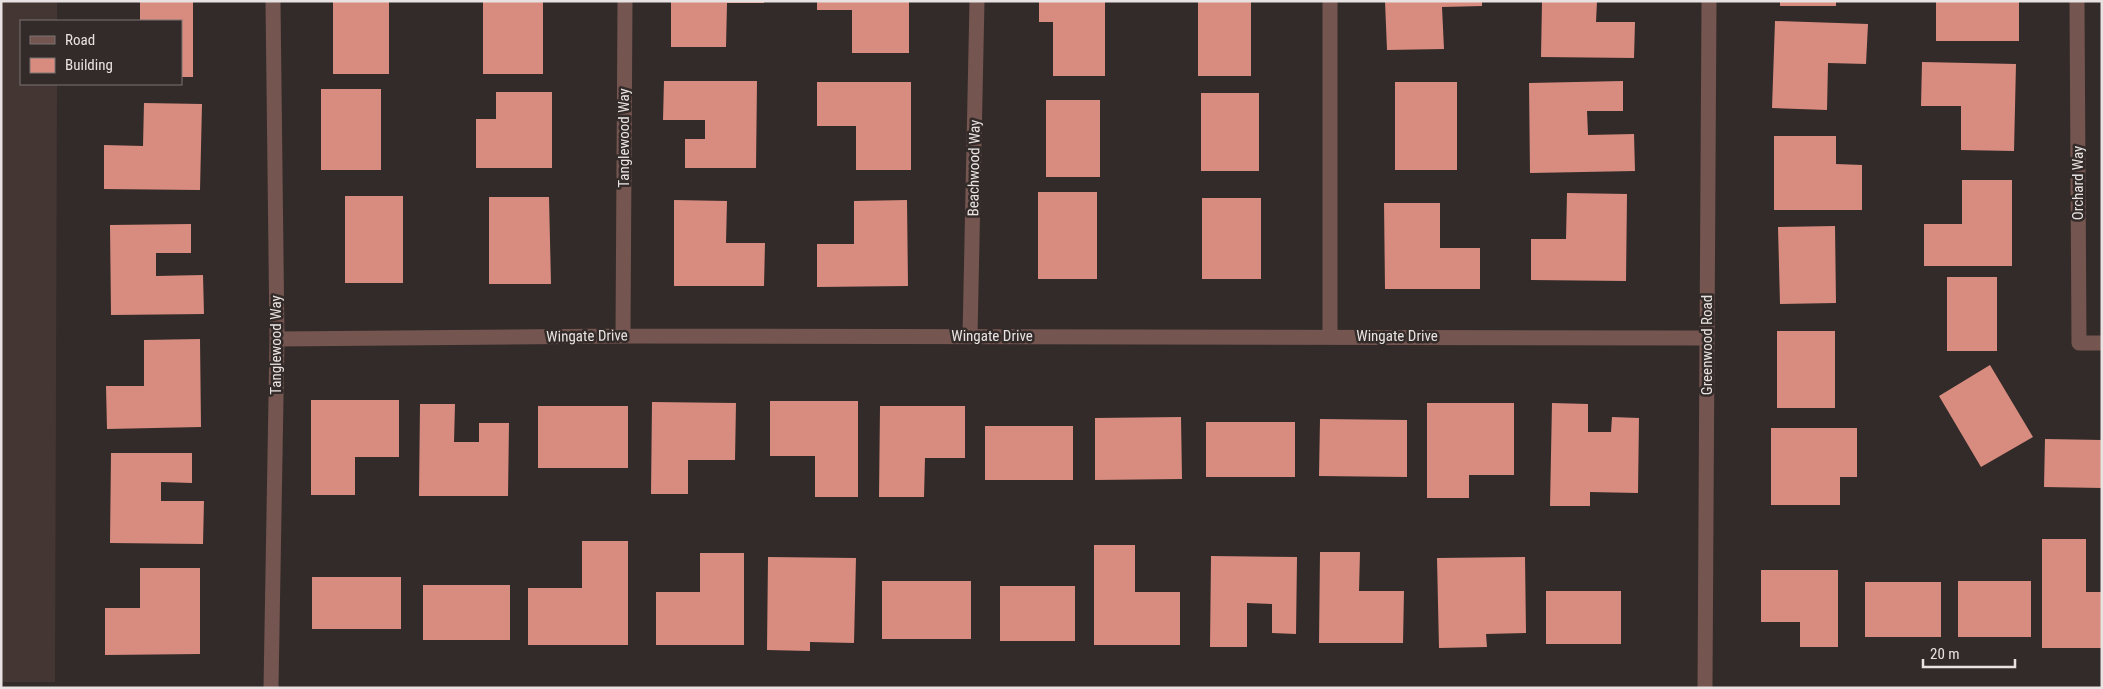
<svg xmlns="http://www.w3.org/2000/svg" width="2103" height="689" viewBox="0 0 2103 689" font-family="'Roboto Condensed',sans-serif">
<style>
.built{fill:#443633}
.building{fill:#d88c7f}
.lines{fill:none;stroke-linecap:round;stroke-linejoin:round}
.street{stroke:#74554f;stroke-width:15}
.labels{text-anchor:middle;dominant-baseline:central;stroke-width:5;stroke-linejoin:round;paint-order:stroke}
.street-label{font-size:15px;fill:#e8e3e2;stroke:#332b29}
</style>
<rect width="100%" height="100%" fill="#332b29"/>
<path class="built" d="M1,1h56v20h-36v63h36l-2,598h-54z"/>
<path class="building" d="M140,1h53v76h-12v-56h-41z
M333,1h56v73h-56z
M483,1h60v73h-60z
M671,1h93v2h-37l-1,44h-55z
M817,1h92v52h-57v-43h-35z
M1039,1h66v75h-52v-54h-14z
M1198,1h53v75h-53z
M1385,1h97v5l-40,1 2,42 -57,1z
M1542,1h55l-1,21h39l-1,36 -93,-1z
M1780,1h56v5h-56z
M1936,1h83v40h-83z
M1775,21l93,3 -2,40 -38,-1 -1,47 -55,-2z
M1922,62l94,2 -2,87 -53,-1v-44h-40z
M664,81h93l-1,87h-71v-29h20v-19h-42z
M1623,81v30h-36l1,24 46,-1 1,37 -105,2 -1,-90z
M817,82h94v88h-55v-44h-39z
M1395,82h62v88h-62z
M321,89h60v81h-60z
M496,92h56v76h-76v-49h20z
M1201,93h58v78h-58z
M1046,100h54v77h-54z
M144,103l58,1 -2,86 -96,-1v-44l39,1z
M1774,136h62v28l26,1v45h-88z
M1962,180h50v86h-88v-42h38z
M1038,192h59v87h-59z
M1567,193l60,1 -1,87 -95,-1v-41h35z
M345,196h58v87h-58z
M489,197h60l2,87h-62z
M1202,198h59v81h-59z
M674,200l53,1 -1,42h39l-1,43h-90z
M907,200l1,86 -91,1v-43h37v-43z
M1384,203h56v45h40v41h-95z
M191,224v29h-35v23l47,-1 1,39 -93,1 -1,-90z
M1835,226l1,77 -56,1 -2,-77z
M1947,277h50v74h-50z
M1777,331h58v77h-58z
M200,339l1,88 -94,2 -1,-43h38v-46z
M1990,365l43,72 -52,30 -42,-71z
M311,400h88v57h-44v38h-44z
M770,401h88v96h-43v-41h-45z
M652,402l84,1 -1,57h-47v34h-37z
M1427,403h87v72h-45v23h-42z
M1552,403l36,1v28h23l1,-15 27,1 -1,75 -48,-1v14h-40z
M420,404h35l-1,38h25v-19h30l-1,73h-89z
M538,406h90v62h-90z
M880,406h85v52h-40l-1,39h-45z
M1181,417l1,62 -87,1v-62z
M1320,419l87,1v57l-88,-1z
M1206,422h89v55h-89z
M985,426h88v54h-88z
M1771,428h86v49h-17v28h-69z
M2045,439l57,1v48l-58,-1z
M111,453h81v30l-31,-1v19h43l-1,43 -93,-1z
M2042,539h44v53h16v56h-60z
M582,541h46v104h-100v-57h54z
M1094,545h41v47h45v53h-86z
M1320,552h40l-1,39h45l-1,52h-84z
M700,553h44v92h-88v-53h44z
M1211,556l86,1 -1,77 -24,-1v-29l-25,-1v44h-37z
M768,557l88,1 -2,85 -44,-1v9l-43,-1z
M1525,557l1,76 -40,1 1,13 -48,1 -2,-90z
M140,568h60v86l-95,1v-47h35z
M1761,570h77v77h-38v-25h-39z
M312,577h89v52h-89z
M882,581h89v58h-89z
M1958,581h73v56h-73z
M1865,582h76v55h-76z
M423,585h87v55h-87z
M1000,586h75v55h-75z
M1546,591h75v53h-75z"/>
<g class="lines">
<path class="street" d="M1330,1v335
M2077,1l2,342h23
M623,336l2,-335
M970,336l7,-335
M277,339l346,-3 1084,2
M271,688l6,-349 -4,-338
M1705,688l4,-687"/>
</g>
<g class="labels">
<g class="street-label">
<text transform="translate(624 138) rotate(-90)">Tanglewood Way</text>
<text transform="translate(974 168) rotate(-89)">Beachwood Way</text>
<text transform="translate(2078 183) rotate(-90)">Orchard Way</text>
<text transform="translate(587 336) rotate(-1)">Wingate Drive</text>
<text x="992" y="336">Wingate Drive</text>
<text x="1397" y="336">Wingate Drive</text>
<text transform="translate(276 345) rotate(-90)">Tanglewood Way</text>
<text transform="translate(1707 345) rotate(-90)">Greenwood Road</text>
</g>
</g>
<rect width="2103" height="689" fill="none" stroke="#e8e3e2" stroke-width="5"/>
<rect x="20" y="20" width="162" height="65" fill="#332b29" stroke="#7b7573"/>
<rect x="30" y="36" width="25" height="8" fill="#74554f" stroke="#7b7573"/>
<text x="65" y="45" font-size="15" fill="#e8e3e2">Road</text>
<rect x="30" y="58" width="25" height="15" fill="#d88c7f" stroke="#7b7573"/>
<text x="65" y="70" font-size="15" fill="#e8e3e2">Building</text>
<path d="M1923 659v8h92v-8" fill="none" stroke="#e8e3e2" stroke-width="2.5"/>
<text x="1930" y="659" font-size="15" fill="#e8e3e2" stroke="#332b29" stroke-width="4" paint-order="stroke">20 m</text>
</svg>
